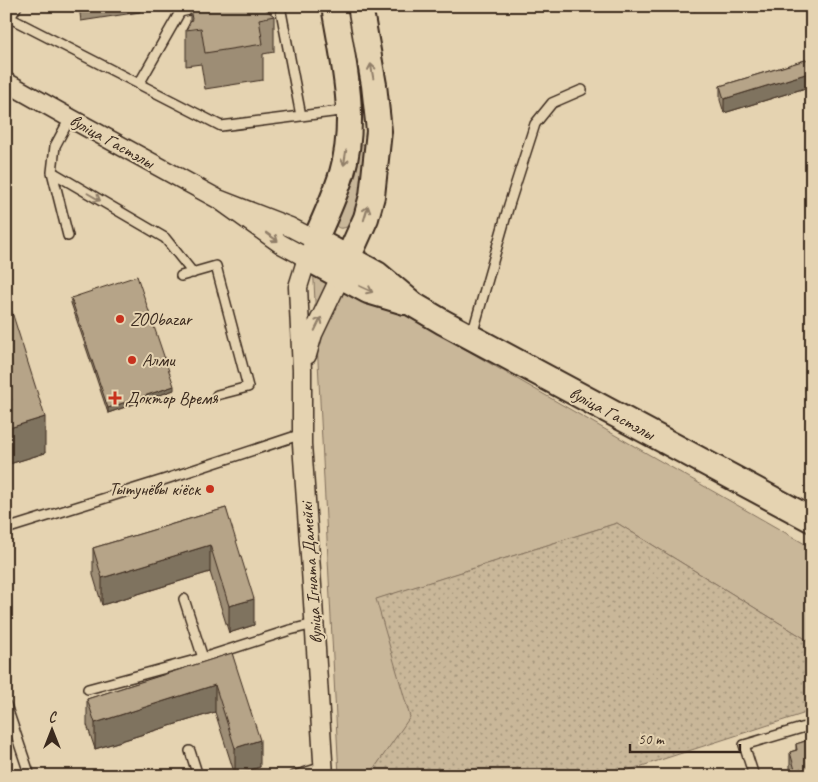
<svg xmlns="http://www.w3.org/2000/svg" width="818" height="782" viewBox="0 0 818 782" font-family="Caveat,sans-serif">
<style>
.green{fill:#c9b799;stroke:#82705c}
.garden{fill:url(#garden-dots);stroke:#82705c}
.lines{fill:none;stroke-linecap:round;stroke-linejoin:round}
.service-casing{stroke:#3b2a1e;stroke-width:12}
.minor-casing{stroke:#3b2a1e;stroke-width:21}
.secondary-casing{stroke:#3b2a1e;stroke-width:28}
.service{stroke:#e5d3b1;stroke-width:9}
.minor{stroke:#e5d3b1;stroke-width:18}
.secondary{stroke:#e5d3b1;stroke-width:24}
.wall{fill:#9d8d75;stroke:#3b2a1e}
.shaded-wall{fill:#7f735f;stroke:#3b2a1e}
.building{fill:#b6a488;stroke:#3b2a1e}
.oneway{stroke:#907e68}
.poi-dot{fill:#c8321e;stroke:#e5d3b1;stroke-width:2}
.labels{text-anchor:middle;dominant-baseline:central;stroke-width:4;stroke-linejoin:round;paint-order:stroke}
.street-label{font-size:18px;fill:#3b2a1e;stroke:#e5d3b1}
.poi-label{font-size:18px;fill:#3b2a1e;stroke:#e5d3b1;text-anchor:start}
</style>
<defs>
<pattern id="garden-dots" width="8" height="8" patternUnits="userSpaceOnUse" patternTransform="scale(1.25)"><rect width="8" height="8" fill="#c9b799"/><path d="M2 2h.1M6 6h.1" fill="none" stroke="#a4957c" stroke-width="1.8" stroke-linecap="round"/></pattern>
</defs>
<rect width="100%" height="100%" fill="#e5d3b1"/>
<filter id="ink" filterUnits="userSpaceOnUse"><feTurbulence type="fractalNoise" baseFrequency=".02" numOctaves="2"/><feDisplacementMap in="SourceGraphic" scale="10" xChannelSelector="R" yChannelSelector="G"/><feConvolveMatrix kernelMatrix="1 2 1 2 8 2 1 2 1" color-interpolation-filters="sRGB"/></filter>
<g filter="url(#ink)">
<path class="green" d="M361,143l5,3c-3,26 -5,56 -17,80 -7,3 -12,4 -15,-4l23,-77z
M313,262l499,286v95l-195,-120 -240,76 34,118 -42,59h-30z"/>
<path class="garden" d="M617,523l195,120v68l-201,65h-242l41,-59 -34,-118z"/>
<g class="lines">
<defs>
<path id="service" d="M280,6l21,110
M6,16l215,110 127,-16
M10,18l7,-12
M139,84l41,-72 14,-3
M52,172l113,66 28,35
M68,236l-16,-64 3,-26 15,-28
M181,276l35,-10 32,121 -31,8
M472,335l37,-130 26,-81 17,-21 30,-13
M6,529l157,-49 139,-46
M184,599l19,59
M88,689l115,-31 87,-28 24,-6
M6,705l24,71
M190,751l8,25
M294,776l29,-9
M754,776l-10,-31 68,-20"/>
<path id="minor" d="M6,82l64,36 148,81 63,45 26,14
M218,199l72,28 25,13 -8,18 -9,29 4,83v74l9,126 13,206
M307,355l6,-21 32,-67"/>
<path id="secondary" d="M334,6c9,54 24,112 8,167 -7,23 -17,45 -27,67l62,34 37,31 29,17 369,198
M307,258l61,33 37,11
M348,258l18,-40 6,-22 7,-65 -5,-46 -14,-79"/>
</defs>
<use href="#service" class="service-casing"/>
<use href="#minor" class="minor-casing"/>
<use href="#secondary" class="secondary-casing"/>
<use href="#service" class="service"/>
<use href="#minor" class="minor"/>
<use href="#secondary" class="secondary"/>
</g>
<path class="wall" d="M79,6h61v6l-59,9z
M264,8l10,8v36l-11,2v26l-58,9 -4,-25 -15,2v-36l4,-8v-13z
M812,58v28l-88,27 -4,-13v-14z
M6,293l39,160 -39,12z
M71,298l103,92 -66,23 -37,-110z
M226,508l28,117 -25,8 -19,-61 -108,33 -9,-30v-27z
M232,653l28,114 -25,8 -20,-63 -120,37 -8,-24v-26z
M812,734v42h-22v-24l6,-2v-6l12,-4v-4z"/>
<path class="shaded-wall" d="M694,6h16l-16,5z
M812,72v14l-88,27v-14z
M174,386v4l-66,23v-5z
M45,417v36l-39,12v-36z
M210,545v27l-108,33v-27z
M254,599v26l-25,8v-27z
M215,685v27l-120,37v-26z
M260,740v27l-25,8v-27z
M801,768v8h-6v-6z
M812,771v5h-9v-3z"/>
<path class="building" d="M208,6h56v2l10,8 -15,3 4,25 -58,9 -4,-25 -15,2 6,-11 -2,-10z
M812,58v14l-88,27 -4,-13z
M137,276l37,110 -66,22 -37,-110z
M6,293l39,124 -39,12v-28l6,-1 -6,-20z
M226,508l28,91 -25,7 -19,-61 -108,33 -9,-30z
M232,653l28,87 -25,8 -20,-63 -120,38 -8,-24z
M812,734v37l-9,2 -2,-5 -6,2 -5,-18 7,-2 -1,-6 13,-4 -1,-4z
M134,773l1,3h-8z"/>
<defs><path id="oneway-shaft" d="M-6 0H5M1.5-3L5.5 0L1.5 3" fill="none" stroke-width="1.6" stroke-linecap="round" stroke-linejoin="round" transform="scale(1.25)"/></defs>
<g class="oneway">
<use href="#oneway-shaft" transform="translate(372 71) rotate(-100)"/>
<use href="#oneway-shaft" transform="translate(345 158) rotate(99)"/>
<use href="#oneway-shaft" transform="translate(94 197) rotate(30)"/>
<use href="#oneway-shaft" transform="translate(366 213) rotate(-73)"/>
<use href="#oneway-shaft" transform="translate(272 237) rotate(36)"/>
<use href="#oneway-shaft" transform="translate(366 289) rotate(25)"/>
<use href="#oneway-shaft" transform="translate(318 324) rotate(-64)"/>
</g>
</g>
<g class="poi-dot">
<circle cx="120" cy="319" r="5"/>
<circle cx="132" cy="360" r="5"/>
<path d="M112.5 390.5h5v5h5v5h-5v5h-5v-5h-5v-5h5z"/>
<circle cx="210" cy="489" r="5"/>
</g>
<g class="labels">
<g class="street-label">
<text transform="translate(112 141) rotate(29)">вуліца Гастэлы</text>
<text transform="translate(612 413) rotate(28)">вуліца Гастэлы</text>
<text transform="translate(311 573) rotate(-94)">вуліца Ігната Дамейкі</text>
</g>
<g class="poi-label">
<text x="130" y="319">ZOObazar</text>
<text x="142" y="360">Алми</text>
<text x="125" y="398">Доктор Время</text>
<text x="200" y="489" text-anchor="end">Тытунёвы кіёск</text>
</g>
</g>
<rect width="818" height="782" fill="none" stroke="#e5d3b1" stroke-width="25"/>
<rect x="12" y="12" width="793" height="757" fill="none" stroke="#3b2a1e" stroke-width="2" filter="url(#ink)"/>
<g transform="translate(52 730)" stroke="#e5d3b1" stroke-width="4" paint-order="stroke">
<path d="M0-4L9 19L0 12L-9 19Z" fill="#3b2a1e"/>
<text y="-8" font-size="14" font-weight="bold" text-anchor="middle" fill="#3b2a1e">С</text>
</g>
<path d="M630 744v8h110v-8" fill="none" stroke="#3b2a1e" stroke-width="2.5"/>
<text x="638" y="744" font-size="15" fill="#3b2a1e" stroke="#e5d3b1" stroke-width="4" paint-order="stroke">50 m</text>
</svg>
